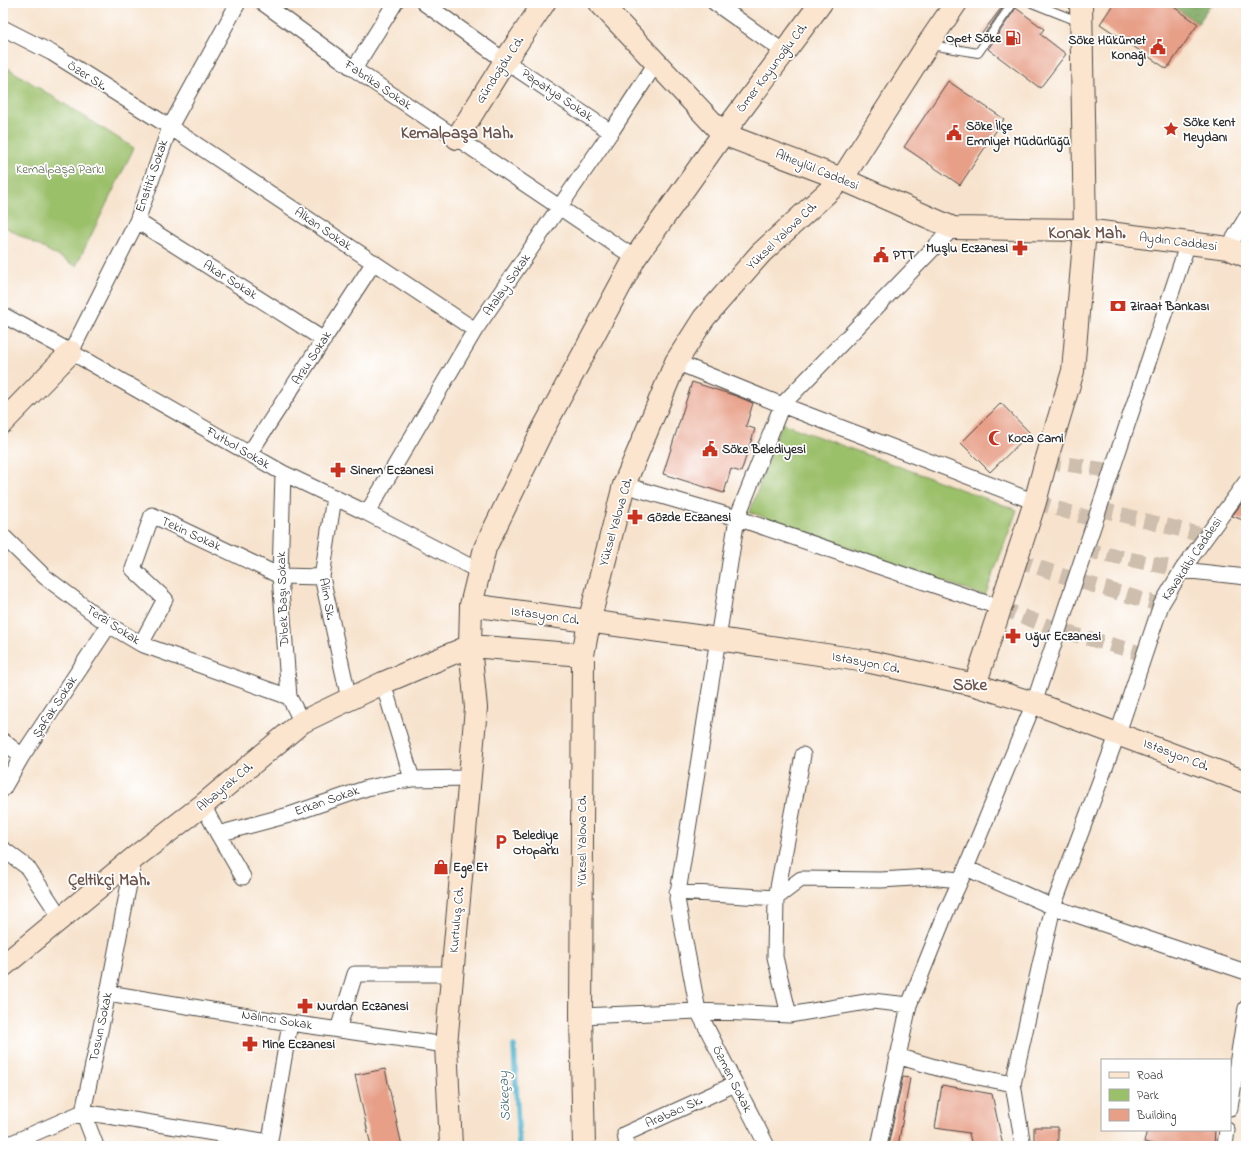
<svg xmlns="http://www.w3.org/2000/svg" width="1249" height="1149" viewBox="0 0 1249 1149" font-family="'Indie Flower',sans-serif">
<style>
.green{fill:#9bc06a;stroke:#63764a}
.forest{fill:url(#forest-crowns);stroke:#546844}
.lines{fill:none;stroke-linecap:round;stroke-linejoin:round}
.stream{stroke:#52b6d1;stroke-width:5.5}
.building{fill:#e79f87}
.street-tunnel{stroke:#cebead;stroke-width:15;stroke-dasharray:15 8;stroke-linecap:butt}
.lane-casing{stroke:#4a4743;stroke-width:10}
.street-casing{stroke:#4a4743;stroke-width:17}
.secondary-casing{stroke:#4a4743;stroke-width:24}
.lane{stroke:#fff;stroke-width:8}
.street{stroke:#fff;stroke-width:15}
.secondary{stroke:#fbe5cf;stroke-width:22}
.labels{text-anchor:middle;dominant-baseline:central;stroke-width:3.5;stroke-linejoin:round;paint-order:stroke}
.poi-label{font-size:13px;font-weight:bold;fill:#2b2b2b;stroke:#fff;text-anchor:start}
.street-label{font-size:13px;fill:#2b2b2b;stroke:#fff}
.park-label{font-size:13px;fill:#525f41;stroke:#fff}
.water-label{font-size:14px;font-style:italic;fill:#3b636d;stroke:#fff}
.district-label{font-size:17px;font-weight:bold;fill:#6d544b;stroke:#fff}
</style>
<defs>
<pattern id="forest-crowns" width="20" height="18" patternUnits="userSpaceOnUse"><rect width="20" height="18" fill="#7ca65e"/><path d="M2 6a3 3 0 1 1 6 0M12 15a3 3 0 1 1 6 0" fill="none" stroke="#66874e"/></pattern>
</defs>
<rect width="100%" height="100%" fill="#fff"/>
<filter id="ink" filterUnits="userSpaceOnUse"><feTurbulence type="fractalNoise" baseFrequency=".025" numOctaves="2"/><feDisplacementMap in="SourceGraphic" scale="8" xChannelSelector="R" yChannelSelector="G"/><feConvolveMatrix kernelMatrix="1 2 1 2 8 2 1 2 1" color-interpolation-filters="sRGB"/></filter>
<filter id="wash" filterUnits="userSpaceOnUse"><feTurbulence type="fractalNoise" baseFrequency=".012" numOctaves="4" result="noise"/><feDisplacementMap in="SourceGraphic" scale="16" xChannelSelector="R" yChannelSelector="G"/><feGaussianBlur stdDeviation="0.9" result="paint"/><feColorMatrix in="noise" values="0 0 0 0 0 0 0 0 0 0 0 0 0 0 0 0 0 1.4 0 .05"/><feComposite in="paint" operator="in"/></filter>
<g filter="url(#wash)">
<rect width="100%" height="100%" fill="#f7e3cd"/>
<path class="green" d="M3,65l131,83 -58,118 -73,-40z
M781,423l236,87 -32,86 -235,-84z"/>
<path class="forest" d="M1168,3h44l-14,21z"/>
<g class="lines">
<path class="stream" d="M514,1046l5,100"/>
</g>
<g id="blocks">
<path class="building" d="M1005,3h1l-27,39 -2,-2z
M1114,3h54l30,21 -31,45 -67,-45z
M1016,8l28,21 -4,5 26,20 -26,34 -52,-39z
M948,81l56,38 -44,66 -56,-38z
M692,382l44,14 17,7 -7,23 9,3 -14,43 -10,-3 -7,24 -61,-19z
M1001,403l29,30 -40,39 -29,-29z
M1246,497v24l-14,-5z
M385,1069l17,77h-31l-16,-71z
M903,1077l7,1 -12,68h-10z
M942,1085l50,9 11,52h-31l-3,-13 -34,-5z
M1034,1127h24v19h-24z
M1147,1130h68l-1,16h-53l-17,-4z"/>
</g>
</g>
<g filter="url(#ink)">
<use href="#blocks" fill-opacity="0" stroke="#4a4743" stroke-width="1"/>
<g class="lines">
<path class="street-tunnel" d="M1046,461l66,10
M1035,502l60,18
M1099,509l107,27
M1085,550l97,20
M1017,560l58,20 86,25
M1001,608l57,22 86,24"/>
<defs>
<path id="lane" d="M1032,3l48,19
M931,45l47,8 35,-50"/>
<path id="street" d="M263,3l91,66 281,189
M424,3l81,58 106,71
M715,3l69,49
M3,28l49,25 118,74 305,203
M354,69l41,-66
M137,221l187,119
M1228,248l18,-30
M3,315l68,37 212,121 84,40 112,58
M71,352l66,-131 33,-94 68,-124
M676,362l106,43 253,97
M249,454l125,-192
M283,473l-3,103 9,121 13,25
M624,485l113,33 264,90
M334,497l-12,80 27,122
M367,513l108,-183 136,-198 45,-69
M3,536l42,41 64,48 32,19 148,53
M1182,570l64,7
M141,644l24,-45 -32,-30 19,-54 128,61 42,1
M383,683l29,96
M3,741l19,15
M3,789l19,-33 87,-131
M203,805l15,29 71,-19 78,-27 45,-9 58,-1
M218,834l25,43
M3,849l24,18 34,51
M966,868l87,39 193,65
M677,892l99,6 25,-19 80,1 48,-3 31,3
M108,993l182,30 156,22
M789,1015l-14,-58 1,-59 27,-143
M581,1016l117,-5 91,4 83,-14 37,4
M338,1030l17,-56h98
M897,1056l51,15 65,13
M1230,1108l16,-100
M83,1112l186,30
M83,1112l13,34
M5,1146l78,-34 25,-119 26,-135
M269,1146l21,-123
M627,1146l-2,-12 110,-50
M767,1146l-69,-135 -21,-112 60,-381 45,-113 171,-177
M879,1146l30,-141 38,-95 19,-42 68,-165 154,-460
M1023,1146l-10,-62 40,-177 65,-174 43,-128 21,-35 64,-88
M1225,1146l2,-16"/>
<path id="secondary" d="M600,3l123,131 119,45 111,49 132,2 143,18 18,8
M457,138l48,-77 39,-58
M3,422l68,-70
M471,605l247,34 148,22 109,24 59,18 212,79
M975,685l60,-183 11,-41 27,-90 12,-141 -4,-227
M3,966l131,-108 69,-53 99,-83 81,-39 87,-37 113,9
M451,1146l-5,-101 30,-337 -6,-62 1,-41 14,-57 57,-117 93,-173 88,-124 98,-131
M584,1146l-3,-130 2,-361 6,-33 35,-137 52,-123 28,-44 57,-65 81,-74 86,-135 28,-41"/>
</defs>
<use href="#lane" class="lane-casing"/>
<use href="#street" class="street-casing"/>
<use href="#secondary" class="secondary-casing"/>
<use href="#lane" class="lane"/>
<use href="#street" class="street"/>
<use href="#secondary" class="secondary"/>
</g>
</g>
<defs>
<symbol id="fuel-bare" viewBox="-9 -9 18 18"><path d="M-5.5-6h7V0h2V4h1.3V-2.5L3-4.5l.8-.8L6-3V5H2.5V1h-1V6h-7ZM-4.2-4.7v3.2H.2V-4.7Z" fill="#c8321e" stroke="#fff" stroke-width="2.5" paint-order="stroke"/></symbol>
<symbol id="civic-bare" viewBox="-9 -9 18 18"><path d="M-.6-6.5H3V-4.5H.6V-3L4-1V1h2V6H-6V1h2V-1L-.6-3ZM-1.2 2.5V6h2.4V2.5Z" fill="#c8321e" stroke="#fff" stroke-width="2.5" paint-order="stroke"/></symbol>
<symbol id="sight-bare" viewBox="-9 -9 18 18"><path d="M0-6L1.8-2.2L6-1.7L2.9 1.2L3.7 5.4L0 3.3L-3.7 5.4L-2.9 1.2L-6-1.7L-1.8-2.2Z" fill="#c8321e" stroke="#fff" stroke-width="2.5" paint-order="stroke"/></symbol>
<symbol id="pharmacy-bare" viewBox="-9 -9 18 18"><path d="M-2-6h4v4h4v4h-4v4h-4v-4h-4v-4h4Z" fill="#c8321e" stroke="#fff" stroke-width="2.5" paint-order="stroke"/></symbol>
<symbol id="bank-bare" viewBox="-9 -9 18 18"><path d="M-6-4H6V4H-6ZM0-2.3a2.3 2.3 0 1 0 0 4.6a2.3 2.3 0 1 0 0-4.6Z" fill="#c8321e" stroke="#fff" stroke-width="2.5" paint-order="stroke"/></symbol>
<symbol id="mosque-bare" viewBox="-9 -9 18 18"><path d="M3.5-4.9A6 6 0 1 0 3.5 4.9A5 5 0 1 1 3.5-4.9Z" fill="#c8321e" stroke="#fff" stroke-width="2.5" paint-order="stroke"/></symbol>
<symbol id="parking-bare" viewBox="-9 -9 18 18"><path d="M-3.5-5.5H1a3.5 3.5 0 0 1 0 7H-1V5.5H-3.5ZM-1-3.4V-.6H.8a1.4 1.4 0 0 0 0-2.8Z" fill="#c8321e" stroke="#fff" stroke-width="2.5" paint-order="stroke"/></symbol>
<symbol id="shop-bare" viewBox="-9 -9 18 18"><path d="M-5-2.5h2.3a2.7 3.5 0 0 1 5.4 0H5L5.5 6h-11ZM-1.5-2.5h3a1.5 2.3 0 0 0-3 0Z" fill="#c8321e" stroke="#fff" stroke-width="2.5" paint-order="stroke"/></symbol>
</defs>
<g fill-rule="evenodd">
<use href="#fuel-bare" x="1002" y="27" width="22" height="22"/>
<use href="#civic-bare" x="1147" y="36" width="22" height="22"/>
<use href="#sight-bare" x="1160" y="118" width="22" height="22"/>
<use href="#civic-bare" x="943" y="122" width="22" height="22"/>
<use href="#pharmacy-bare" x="1009" y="237" width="22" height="22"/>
<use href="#civic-bare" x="870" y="244" width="22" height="22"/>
<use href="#bank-bare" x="1107" y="295" width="22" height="22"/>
<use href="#mosque-bare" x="985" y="427" width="22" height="22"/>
<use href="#civic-bare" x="699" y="438" width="22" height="22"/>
<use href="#pharmacy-bare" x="327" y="459" width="22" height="22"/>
<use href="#pharmacy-bare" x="624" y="506" width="22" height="22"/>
<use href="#pharmacy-bare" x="1002" y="625" width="22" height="22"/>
<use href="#parking-bare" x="490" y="831" width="22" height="22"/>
<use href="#shop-bare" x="430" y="856" width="22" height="22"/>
<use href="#pharmacy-bare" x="294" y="995" width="22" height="22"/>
<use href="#pharmacy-bare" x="239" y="1033" width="22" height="22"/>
</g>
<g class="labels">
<g class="poi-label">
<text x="1001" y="38" text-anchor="end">Opet Söke</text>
<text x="1146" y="40" text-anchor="end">Söke Hükümet<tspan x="1146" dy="15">Konağı</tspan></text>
<text x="1183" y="122">Söke Kent<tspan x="1183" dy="15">Meydanı</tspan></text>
<text x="966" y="126">Söke İlçe<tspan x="966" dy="15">Emniyet Müdürlüğü</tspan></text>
<text x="1008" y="248" text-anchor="end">Muşlu Eczanesi</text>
<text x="893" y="255">PTT</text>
<text x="1130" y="306">Ziraat Bankası</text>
<text x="1008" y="438">Koca Cami</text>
<text x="722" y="449">Söke Belediyesi</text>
<text x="350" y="470">Sinem Eczanesi</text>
<text x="647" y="517">Gözde Eczanesi</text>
<text x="1025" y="636">Uğur Eczanesi</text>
<text x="513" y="835">Belediye<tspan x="513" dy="15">Otoparkı</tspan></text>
<text x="453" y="867">Ege Et</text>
<text x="317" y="1006">Nurdan Eczanesi</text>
<text x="262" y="1044">Mine Eczanesi</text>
</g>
<g class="street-label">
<text transform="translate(772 68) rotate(-53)">Ömer Koyunoğlu Cd.</text>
<text transform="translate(500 70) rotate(-57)">Gündoğdu Cd.</text>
<text transform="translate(87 76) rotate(32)">Özer Sk.</text>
<text transform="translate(378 85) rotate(34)">Fabrika Sokak</text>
<text transform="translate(557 95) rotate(34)">Papatya Sokak</text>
<text transform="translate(817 170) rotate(22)">Altıeylül Caddesi</text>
<text transform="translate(152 176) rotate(-71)">Enstitü Sokak</text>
<text transform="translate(323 229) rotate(34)">Alkan Sokak</text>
<text transform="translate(782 236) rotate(-44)">Yüksel Yalova Cd.</text>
<text transform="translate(1178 242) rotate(7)">Aydın Caddesi</text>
<text transform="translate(230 280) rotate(32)">Akar Sokak</text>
<text transform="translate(507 285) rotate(-55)">Atalay Sokak</text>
<text transform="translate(312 358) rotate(-57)">Arzu Sokak</text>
<text transform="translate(238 448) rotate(30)">Futbol Sokak</text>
<text transform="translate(616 522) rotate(-74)">Yüksel Yalova Cd.</text>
<text transform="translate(191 534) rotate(25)">Tekin Sokak</text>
<text transform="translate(1192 559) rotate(-56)">Kavakdibi Caddesi</text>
<text transform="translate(283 599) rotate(-92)">Dibek Başı Sokak</text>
<text transform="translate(327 599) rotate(79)">Alim Sk.</text>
<text transform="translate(545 616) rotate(8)">Istasyon Cd.</text>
<text transform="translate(113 625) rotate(33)">Terzi Sokak</text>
<text transform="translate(866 663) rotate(11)">Istasyon Cd.</text>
<text transform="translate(55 707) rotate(-57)">Şafak Sokak</text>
<text transform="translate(1176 755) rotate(21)">Istasyon Cd.</text>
<text transform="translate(225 787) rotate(-40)">Albayrak Cd.</text>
<text transform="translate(327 801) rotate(-19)">Erkan Sokak</text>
<text transform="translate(582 841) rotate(-90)">Yüksel Yalova Cd.</text>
<text transform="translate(457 920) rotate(-85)">Kurtuluş Cd.</text>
<text transform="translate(277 1020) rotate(9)">Nalıncı Sokak</text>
<text transform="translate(101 1027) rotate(-78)">Tosun Sokak</text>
<text transform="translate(732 1079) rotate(63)">Özmen Sokak</text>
<text transform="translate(674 1112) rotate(-24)">Arabacı Sk.</text>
</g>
<g class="park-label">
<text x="60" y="169">Kemalpaşa Parkı</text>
</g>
<g class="water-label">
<text transform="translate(505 1096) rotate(-93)">Sökeçay</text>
</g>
<g class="district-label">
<text x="457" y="133">Kemalpaşa Mah.</text>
<text x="1087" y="233">Konak Mah.</text>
<text x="970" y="685">Söke</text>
<text x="109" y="880">Çeltikçi Mah.</text>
</g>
</g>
<rect width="1249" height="1149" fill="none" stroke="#fff" stroke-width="16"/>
<rect x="1101" y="1059" width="130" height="72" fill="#ffffff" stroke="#aaaaaa"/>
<rect x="1109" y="1072" width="20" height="6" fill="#fbe5cf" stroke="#aaaaaa"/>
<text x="1137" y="1079" font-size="12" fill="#2b2b2b">Road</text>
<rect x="1109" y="1089" width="20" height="12" fill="#9bc06a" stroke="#aaaaaa"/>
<text x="1137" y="1099" font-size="12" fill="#2b2b2b">Park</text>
<rect x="1109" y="1109" width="20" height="12" fill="#e79f87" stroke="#aaaaaa"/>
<text x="1137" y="1119" font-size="12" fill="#2b2b2b">Building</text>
</svg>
